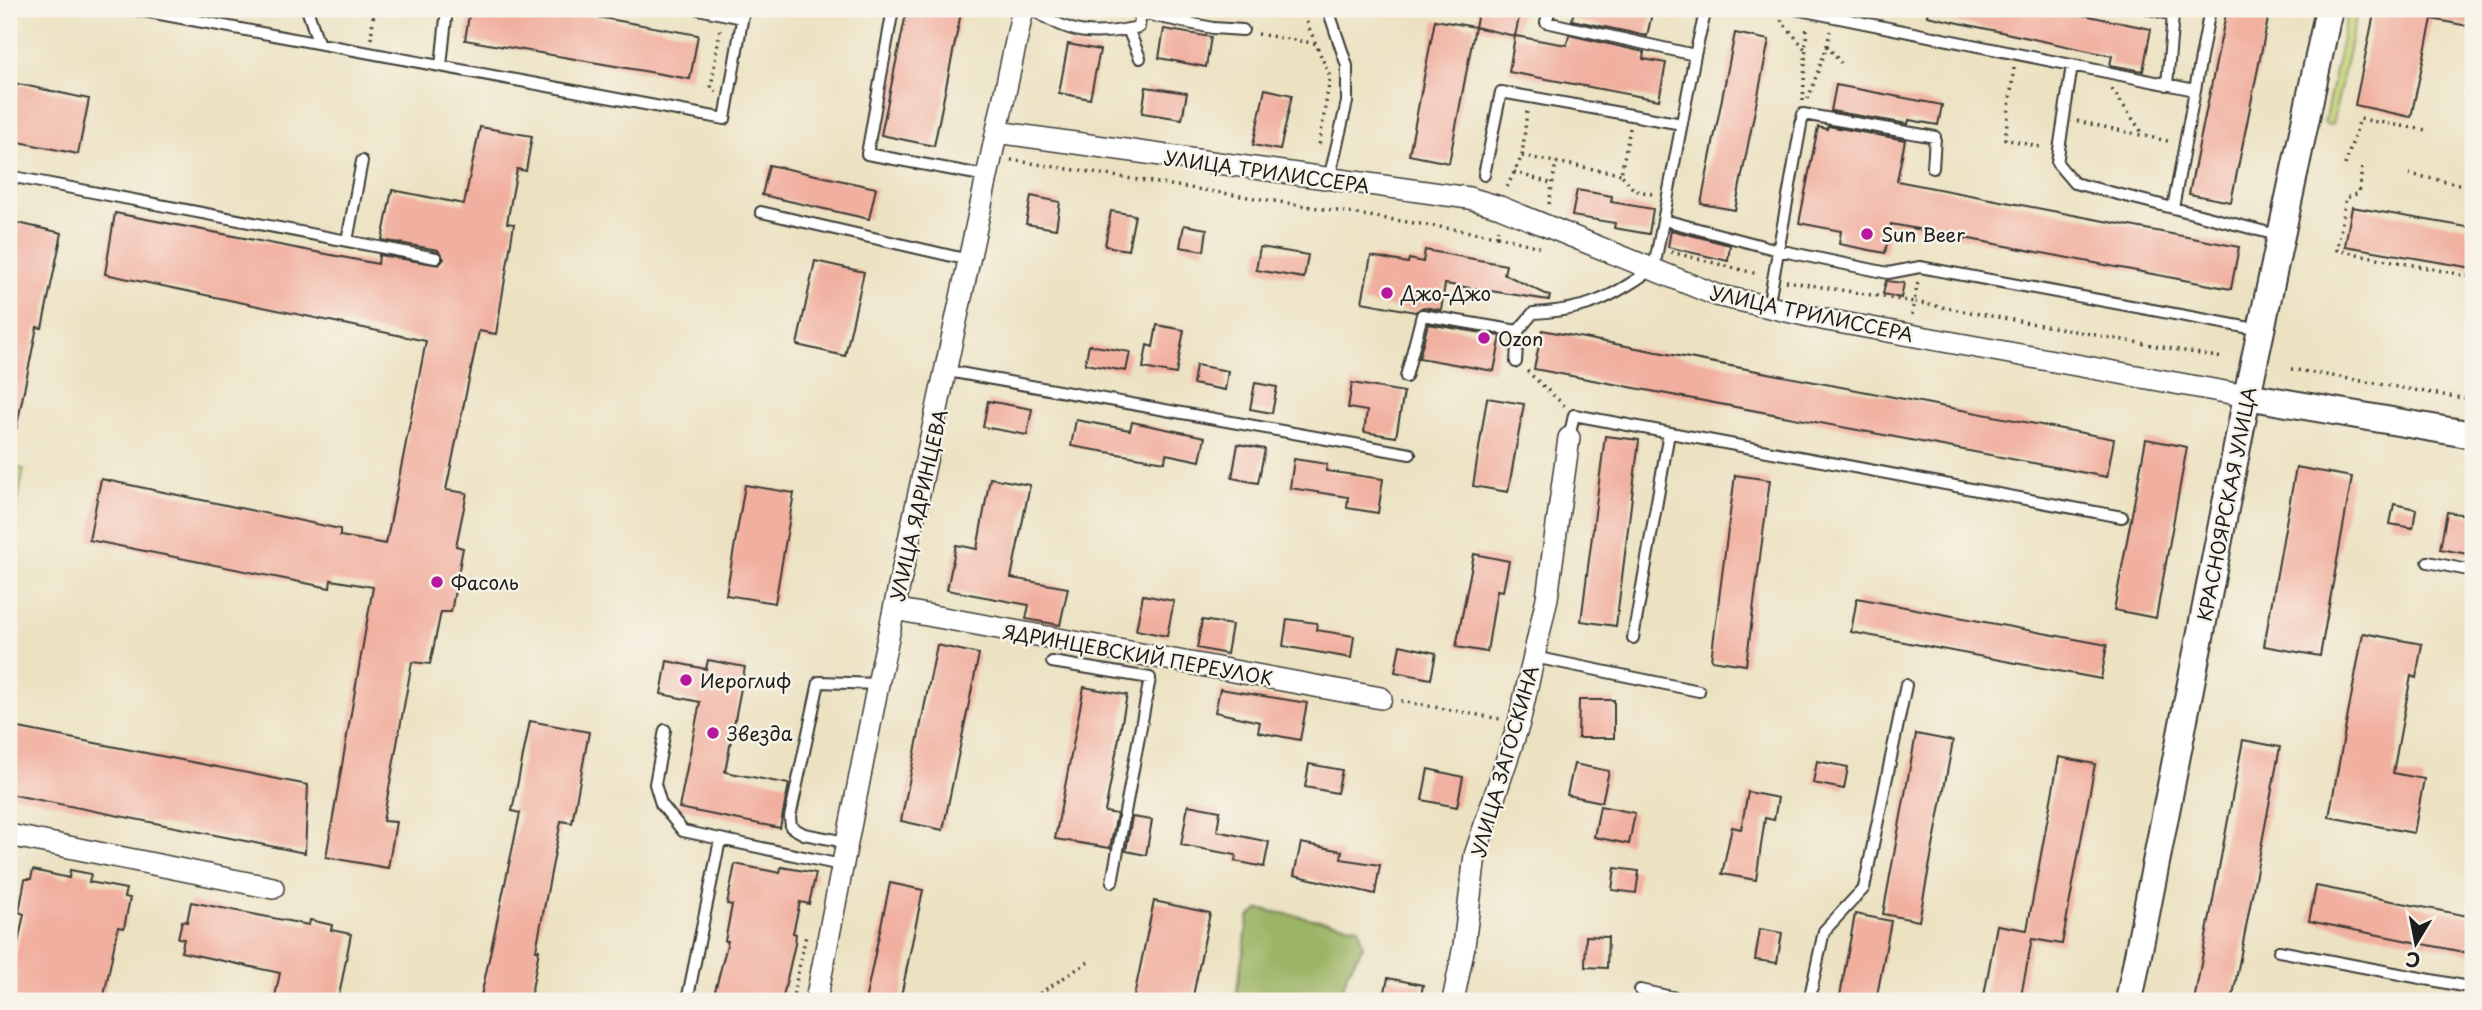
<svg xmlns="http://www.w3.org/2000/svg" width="2482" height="1010" viewBox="0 0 2482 1010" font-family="'Playpen Sans',sans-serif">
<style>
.green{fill:#c5d274;stroke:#707748;stroke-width:2}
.forest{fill:#9cb466;stroke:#5c6841;stroke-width:2}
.building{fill:#f1af9f}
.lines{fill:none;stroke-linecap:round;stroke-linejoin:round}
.service-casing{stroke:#3b3a35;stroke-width:14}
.minor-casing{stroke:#3b3a35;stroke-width:24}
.tertiary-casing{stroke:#3b3a35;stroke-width:30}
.path{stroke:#3b3a35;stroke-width:3.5;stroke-dasharray:2 5;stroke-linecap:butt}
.service{stroke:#fff;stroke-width:10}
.minor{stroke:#fff;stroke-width:21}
.tertiary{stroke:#fff;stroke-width:26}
.poi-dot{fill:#b5179e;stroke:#f7f3e8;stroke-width:2.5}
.labels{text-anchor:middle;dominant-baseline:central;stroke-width:5;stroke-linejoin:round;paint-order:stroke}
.street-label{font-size:19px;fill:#1c1c1c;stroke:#f7f3e8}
.poi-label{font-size:19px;fill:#1c1c1c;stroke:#f7f3e8;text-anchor:start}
</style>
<rect width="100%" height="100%" fill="#f7f3e8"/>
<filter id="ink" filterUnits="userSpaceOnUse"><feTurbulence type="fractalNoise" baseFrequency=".0143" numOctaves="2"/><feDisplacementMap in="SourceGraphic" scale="14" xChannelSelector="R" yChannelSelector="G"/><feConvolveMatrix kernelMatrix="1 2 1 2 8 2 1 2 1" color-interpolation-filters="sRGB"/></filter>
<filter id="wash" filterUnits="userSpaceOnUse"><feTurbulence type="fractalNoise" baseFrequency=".00686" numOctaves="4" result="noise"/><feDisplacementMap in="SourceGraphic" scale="28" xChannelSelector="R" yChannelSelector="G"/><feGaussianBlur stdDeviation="1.57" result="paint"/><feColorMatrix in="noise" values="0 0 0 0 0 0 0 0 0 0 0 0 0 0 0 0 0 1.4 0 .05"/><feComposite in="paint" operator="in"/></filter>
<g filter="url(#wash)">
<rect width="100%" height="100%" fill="#ece2c2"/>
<path class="green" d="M2348,9h10l-26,116 -8,-1z
M9,466l15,3 -15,74z"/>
<path class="forest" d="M1259,909l100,18 4,19 -16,27 -4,16 8,12h-116l14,-84z"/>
<g id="blocks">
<path class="building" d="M470,9h83l145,26 -8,44 -225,-39z
M907,9h33l21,4 -27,133 -53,-11z
M1479,9h42l-6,27 -40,-9z
M1574,9h79l-6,27 -75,-16z
M1928,9h127l96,20 -8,42 -33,-6 2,-9 -185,-40z
M2227,9h43l-39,193 -42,-8z
M2375,9h98v18l-41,-8 -21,98 -56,-12z
M1435,20l40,7 -26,136 -40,-8z
M1164,29l47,8 -5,30 -47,-9z
M1735,33l34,7 -34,170 -34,-6z
M1569,35l75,17 -1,7 23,4 -7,37 -150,-28 6,-36 52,9z
M1068,44l32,6 -10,49 -31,-6z
M9,82l80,17 -11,55 -69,-14z
M1836,85l106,20 -4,20 -29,-5 -1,4 -77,-13z
M1146,87l41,6 -5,26 -40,-6z
M1265,89l27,6 -12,55 -27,-5z
M1828,126l77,14 -8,41 342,66 -8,42 -340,-65 -6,29 -46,-9 2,-13 -42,-8 19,-96 9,2z
M480,127l52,9 -6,35 -9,-2 -10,54 7,1 -18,110 -17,-3 -33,159 21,3 -11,53 7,2 -12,64h-10l-11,52 -18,-2 -29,159 13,1 -8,46 -62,-11 47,-270 -42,-7 -1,8 -241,-48 12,-61 239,50v7l46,8 40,-203 -321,-67 10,-61 263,51 1,-9 60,10 5,-6 -6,-9 -56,-10 10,-50 72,14z
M769,165l107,23 -7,31 -107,-24z
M1577,190l35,6 -1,6 42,7 -4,25 -35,-6 1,-5 -43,-7z
M1031,196l29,6 -4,27 -30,-5z
M2352,207l121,21v40l-128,-22z
M1111,211l24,4 -7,35 -23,-4z
M9,221l53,12 -20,95 -5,-1 -21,103 -7,-1z
M1184,225l23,4 -3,22 -24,-4z
M1671,230l59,15 -2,16 -60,-14z
M1260,247l48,8 -4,23 -48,-8z
M1425,250l81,15 -2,9 46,22 -1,4 -104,-16 -4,26 -18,-3 -8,5 -53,-10 9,-46 37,7 1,-4 14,3z
M815,261l49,11 -19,84 -48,-11z
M1886,281l18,2 -3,15 -18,-4z
M1428,324l73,12 -7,35 -75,-13z
M1157,325l27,5 -8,44 -33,-6 4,-23 6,2z
M1542,330l572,109 -7,38 -573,-108z
M1089,345l41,7 -4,19 -41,-7z
M1196,365l32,6 -3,19 -32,-6z
M1255,383l22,4 -5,26 -22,-4z
M1352,383l52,9 -8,45 -32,-5 3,-21 -19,-3z
M1487,398l37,6 -16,88 -35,-6z
M988,401l44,8 -5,26 -44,-8z
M1076,420l54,10 2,-8 73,15 -5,24 -34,-7 -1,8 -94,-16z
M1605,436l34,4 -23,186 -35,-5z
M2146,439l41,8 -31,171 -42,-8z
M1238,444l27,5 -7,34 -26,-5z
M1294,459l33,5 -1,7 57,8 -5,34 -31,-5 1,-11 -58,-9z
M2296,467l56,10 -32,179 -56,-10z
M1735,475l35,5 -24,185 -35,-5z
M990,478l40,7 -19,93 57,10 -8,37 -34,-6 3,-14 -82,-15 9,-45 21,4z
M745,485l49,8 -19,110 -49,-8z
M2394,504l22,5 -3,19 -23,-4z
M2447,512l26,4v39l-33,-6z
M1474,554l35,7 -6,30 -6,-1 -10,62 -31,-5z
M1143,595l31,6 -7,35 -31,-6z
M1857,598l250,47 -6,34 -250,-47z
M1287,619l30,4 -1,7 38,6 -3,22 -68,-12z
M1202,620l30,5 -5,29 -30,-6z
M2363,633l59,11 -6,34 -5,-2 -18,97 31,6 -10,54 -85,-16z
M937,645l42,9 -36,176 -42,-9z
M1400,645l36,8 -5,26 -36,-7z
M708,660l37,7 -20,105 64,12 -9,44 -101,-20 21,-106 -39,-8 6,-33 39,8z
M1084,687l43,8 -22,117 12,2 -7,34 -55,-9z
M1220,689l87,14 -7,37 -42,-8 2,-10 -45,-10z
M1579,700h35v38h-36z
M530,721l59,11 -17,91 -11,-2 -25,129h3l-9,51h-50l40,-188 -8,-2z
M14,727l294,58 -3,68 -296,-59v-45z
M1916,734l37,7 -34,180 -36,-7z
M2243,740l37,7 -48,254h-38z
M2059,757l36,7 -33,180 -30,-5 -12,62h-37l14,-76 30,5z
M1817,761l31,6 -4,22 -31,-6z
M1309,764l33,6 -5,23 -32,-6z
M1574,764l35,7 -7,31 -35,-7z
M1428,769l35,8 -6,30 -35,-7z
M1748,792l30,6 -4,22 -9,-2 -9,62 -34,-6 10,-47 9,2z
M1188,805l32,6 -3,20 52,11 -5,25 -29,-6 1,-6 -55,-10z
M1600,806l35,7 -6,31 -35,-7z
M1132,817l20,3 -6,35 -20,-4z
M1301,843l41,8 -1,8 39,6 -5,29 -81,-19z
M735,864l45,9 1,-6 35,6 -7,31 -9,-2 -7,31 3,1 -1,10 -13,57h-66l1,-6h-3l14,-54h-3l7,-36 -5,-1z
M1615,868l24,3 -3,22 -24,-3z
M33,870l36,8 1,-8 21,4 -2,8 37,7 -2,8 6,1 -6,30 -6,-1 -15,74h-94v-40l5,1 10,-48 -5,-2 6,-33h6z
M890,883l33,7 -23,111h-35z
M2316,886l157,31v37l-164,-33z
M1154,901l56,12 -18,88h-59z
M191,902l118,23 1,-5 22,5 -1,5 20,4 -13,67h-64l6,-28 -99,-21 3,-13 -6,-1 4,-17 5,1z
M1855,914l36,7 -15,80h-37z
M1760,929l22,4 -5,30 -22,-3z
M1586,936l22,1 -1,31 -22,-1z
M1388,978l35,7 -3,16h-37z"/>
</g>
</g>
<g filter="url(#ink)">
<use href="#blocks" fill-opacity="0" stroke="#3b3a35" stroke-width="2"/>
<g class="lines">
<defs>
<path id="service" d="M133,9l592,110 19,-110
M307,9l11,33
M698,9l44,9
M893,9l-26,145 120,22
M1032,9c39,26 60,28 107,18l2,-18
M1328,9l19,57v36l-18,77
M1795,9l400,81
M2149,9l24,6 -6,70
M2210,9l-37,199 108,28
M1140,13l73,15 30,2
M1128,29l12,29
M1695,55l11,-46
M2072,65l-15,98 17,20 99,25
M441,66l6,-57
M1484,175l17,-83 181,32
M9,176l427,82
M761,212l208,48
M1664,220l114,30 110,23 32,-6 341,63
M347,241l15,-80
M1768,307l35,-193 132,23 -2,31
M1516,362l2,-31 15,-18c55,-3 76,-14 121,-45l41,-213 -149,-33 4,-13
M948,371l462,83
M1406,377l16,-62 96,16
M1569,438l5,-23 548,102
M2428,562l45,9
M1633,638l36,-205
M1534,657l165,34
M1052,662l98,16 -38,204
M665,730l-10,54 6,20 22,27 158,34
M846,842l-42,-8 -13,-7 -1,-10 29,-135 59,2
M2279,951l194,37
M1640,990l50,11
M687,1001l33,-161
M1809,1001l15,-70 40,-43 42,-203"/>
<path id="minor" d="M997,132l472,66 31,9 216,88 111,25 420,76
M894,609l487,89
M9,835l264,53
M816,1001l62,-317 145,-675
M1453,1001l11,-55 11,-91 44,-132 28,-125 22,-160"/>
<path id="tertiary" d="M2247,396l226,39
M2129,1001l118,-605 82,-387"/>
</defs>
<use href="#service" class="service-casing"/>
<use href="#minor" class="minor-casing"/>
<use href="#tertiary" class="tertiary-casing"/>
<path class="path" d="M1301,9l29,68 -11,69
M1772,9l33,40
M1247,17l2,-8
M1258,34l60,10
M371,39l3,-30
M1827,46l3,-15
M2014,68l-9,71 39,9
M2112,89l31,45
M716,92l-5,-4 9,-59
M1808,99l19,-53 14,17
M1803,101l4,-76
M2077,121l95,21
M1630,128l-9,46 13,16 18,4
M1522,156l99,18
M1011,160l486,76 1,-9
M2345,165l15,-46 66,11
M2362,168l-3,25 -13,5 -9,52 136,27
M1514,172l39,12
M2409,174l64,13
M1507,187l15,-31 5,-45
M1549,204l7,-42
M1497,236l42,11
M1671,252l87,22
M1786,281l128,21 4,-20
M1912,315l2,-13 309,56
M2291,369l182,31
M1527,371l38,35
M1401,701l99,18
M792,1001l14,-66
M1028,1001l60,-39"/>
<use href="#service" class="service"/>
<use href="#minor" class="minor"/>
<use href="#tertiary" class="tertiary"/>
</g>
</g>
<g class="poi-dot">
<circle cx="1867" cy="234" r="7"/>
<circle cx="1387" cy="293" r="7"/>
<circle cx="1484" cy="338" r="7"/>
<circle cx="437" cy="582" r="7"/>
<circle cx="686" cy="680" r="7"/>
<circle cx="713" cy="733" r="7"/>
</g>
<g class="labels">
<g class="street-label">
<text transform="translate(1267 171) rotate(8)">УЛИЦА ТРИЛИССЕРА</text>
<text transform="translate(1812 313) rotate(12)">УЛИЦА ТРИЛИССЕРА</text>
<text transform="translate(2226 504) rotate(-79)">КРАСНОЯРСКАЯ УЛИЦА</text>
<text transform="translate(918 505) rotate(-77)">УЛИЦА ЯДРИНЦЕВА</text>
<text transform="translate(1138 654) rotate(10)">ЯДРИНЦЕВСКИЙ ПЕРЕУЛОК</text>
<text transform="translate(1504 761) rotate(-74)">УЛИЦА ЗАГОСКИНА</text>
</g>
<g class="poi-label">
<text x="1881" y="234">Sun Beer</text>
<text x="1401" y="293">Джо-Джо</text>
<text x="1498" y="338">Ozon</text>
<text x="451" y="582">Фасоль</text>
<text x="700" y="680">Иероглиф</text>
<text x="727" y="733">Звезда</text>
</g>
</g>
<rect width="2482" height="1010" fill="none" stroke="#f7f3e8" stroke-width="35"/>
<g transform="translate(2416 943) rotate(190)" stroke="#f7f3e8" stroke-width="5" paint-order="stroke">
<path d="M0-5L12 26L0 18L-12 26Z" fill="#1c1c1c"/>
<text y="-10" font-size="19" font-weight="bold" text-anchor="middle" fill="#1c1c1c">С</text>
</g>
</svg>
